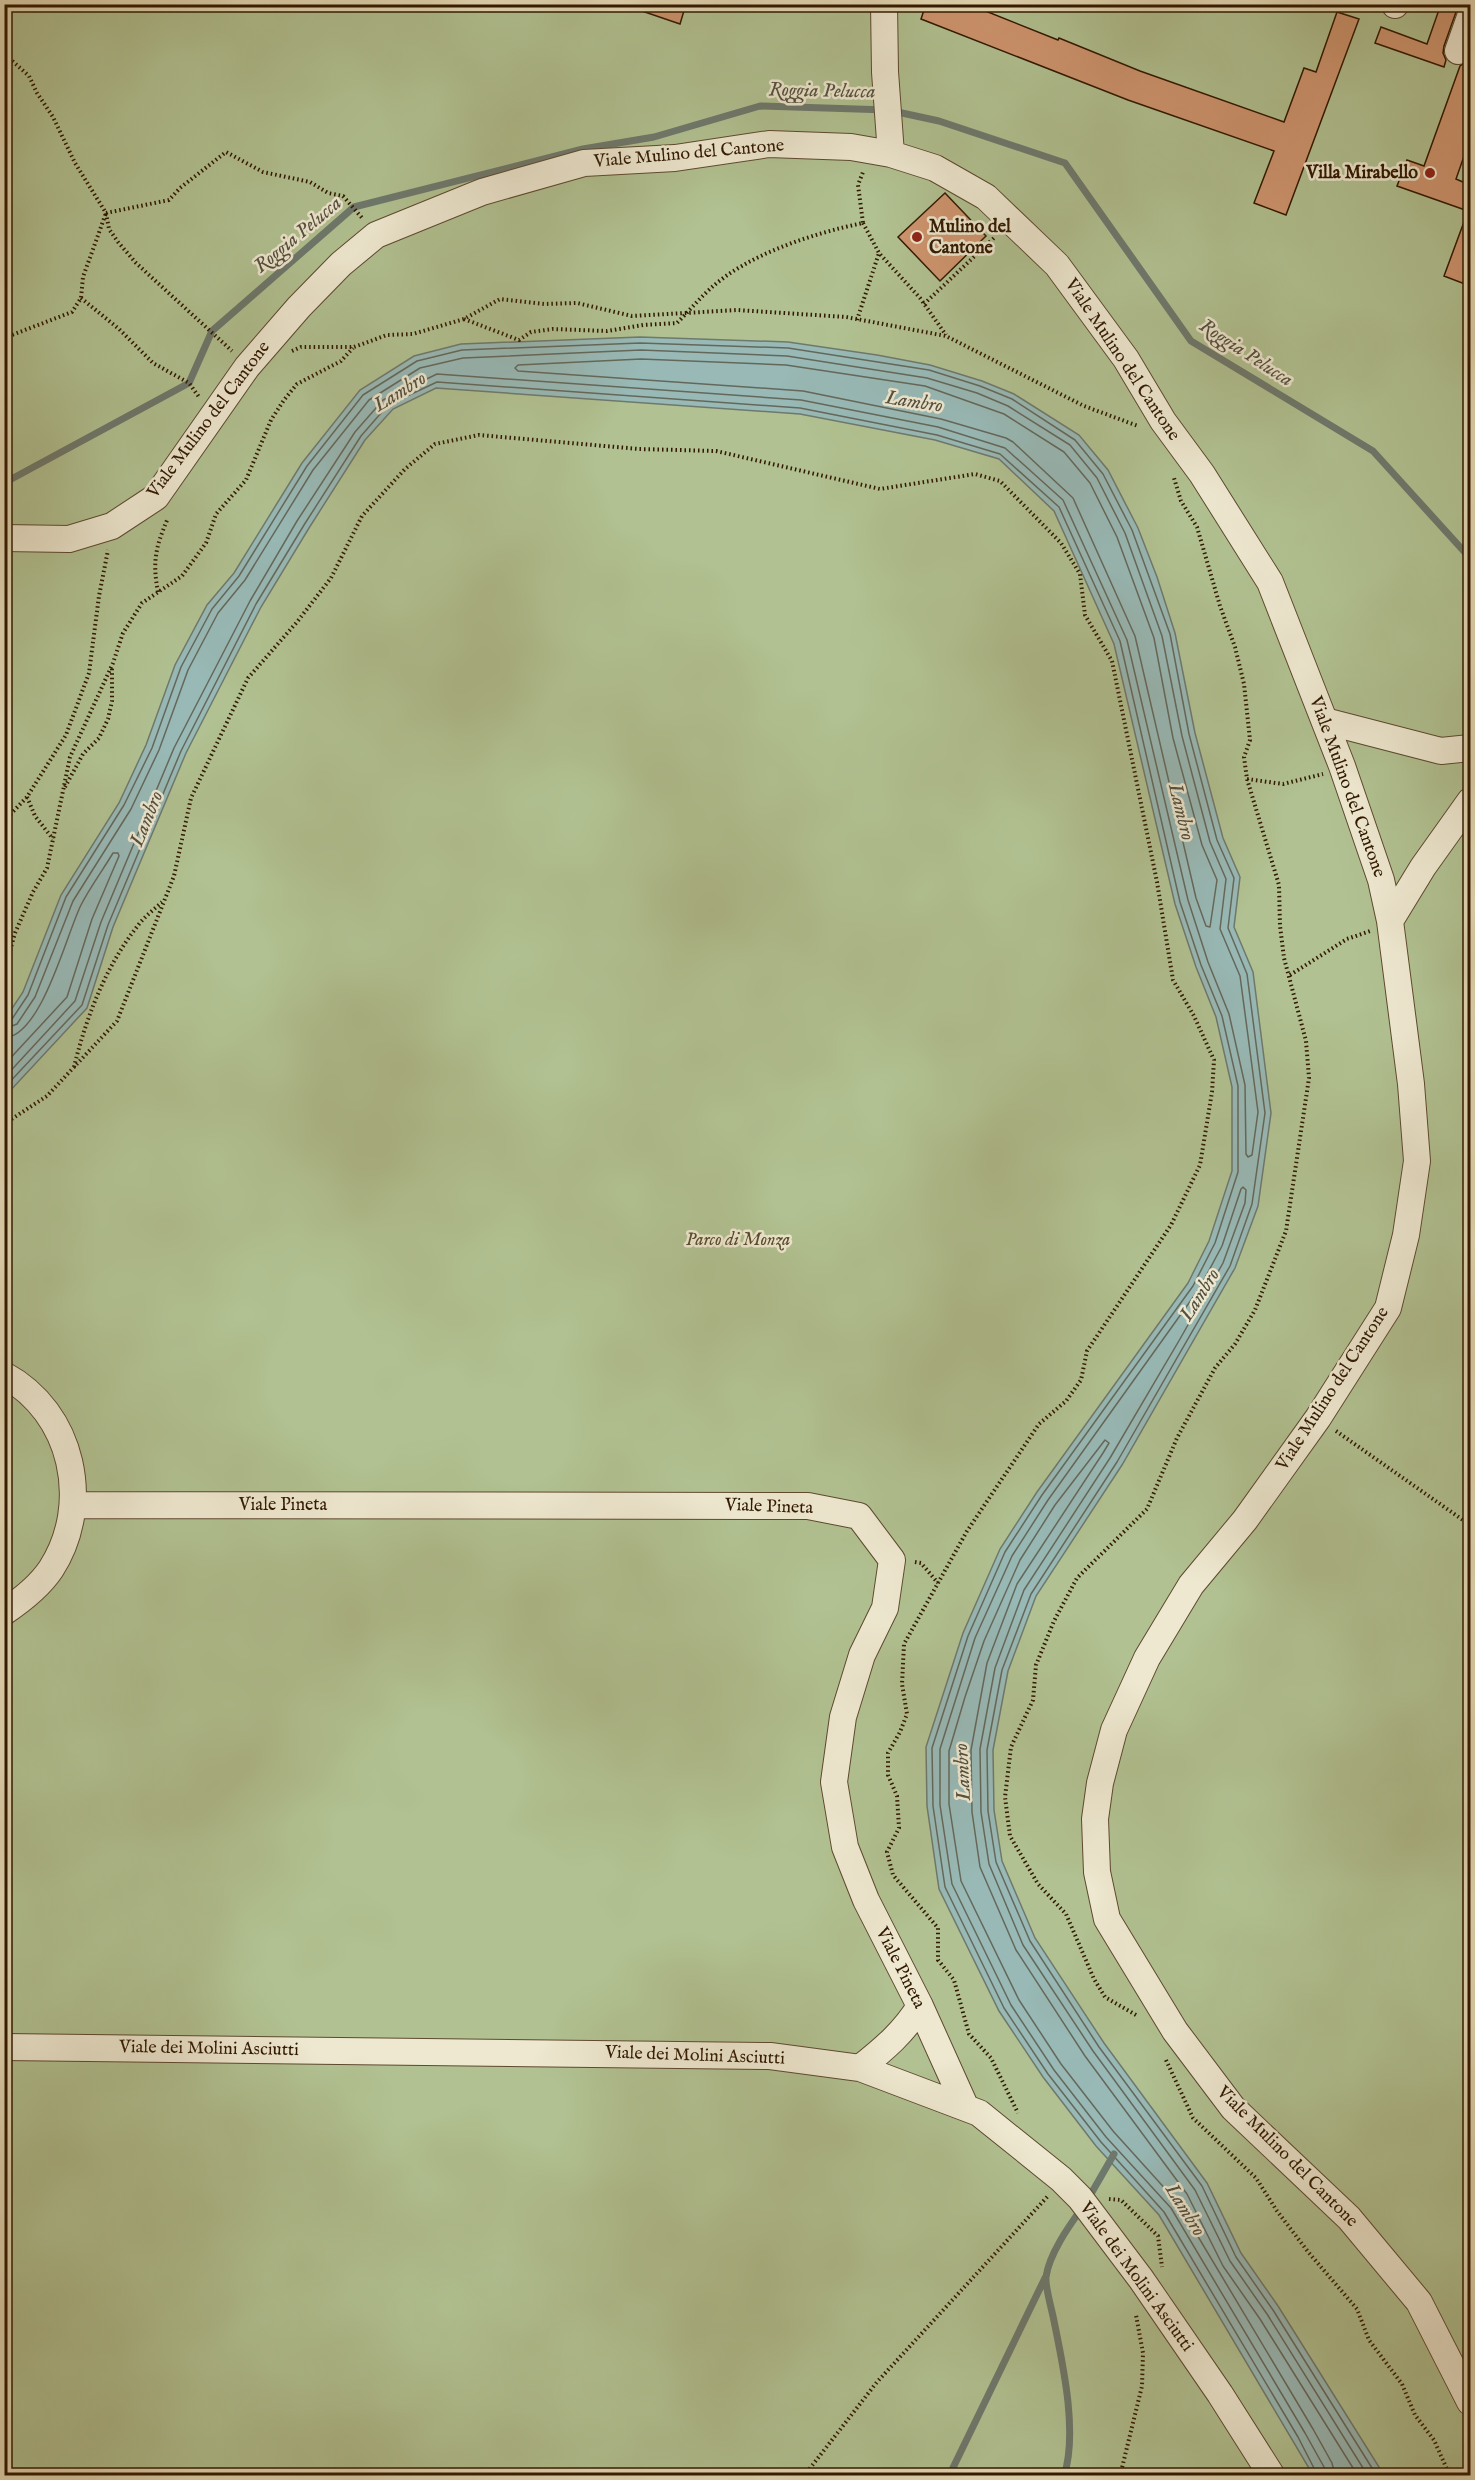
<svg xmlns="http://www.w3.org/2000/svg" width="1475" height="2480" viewBox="0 0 1475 2480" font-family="'IM FELL English',serif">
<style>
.green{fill:#b1c191;stroke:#706c48;stroke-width:1.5}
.water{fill:#98b9b6;stroke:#6e796d;stroke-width:1.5}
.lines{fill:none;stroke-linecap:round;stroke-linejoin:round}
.shore{stroke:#64685b;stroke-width:1.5}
.stream{stroke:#6e796d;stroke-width:7}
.building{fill:#ce956f;stroke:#301800;stroke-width:1.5}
.minor-casing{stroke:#5d492e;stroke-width:28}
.path{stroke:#301800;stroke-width:4;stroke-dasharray:1.5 3;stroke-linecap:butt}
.minor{stroke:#eee8d0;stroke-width:26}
.poi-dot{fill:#8f2418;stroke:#eee8d0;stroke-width:2}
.labels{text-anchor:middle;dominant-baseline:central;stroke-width:5;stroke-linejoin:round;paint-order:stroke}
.street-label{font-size:18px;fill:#301800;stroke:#eee8d0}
.poi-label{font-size:18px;font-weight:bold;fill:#301800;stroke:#eee8d0;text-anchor:end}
.park-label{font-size:18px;font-style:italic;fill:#574b2c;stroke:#eee8d0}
.water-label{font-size:20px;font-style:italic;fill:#545040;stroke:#eee8d0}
</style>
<rect width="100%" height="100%" fill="#e5dbb7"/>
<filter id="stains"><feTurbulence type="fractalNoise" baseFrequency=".00333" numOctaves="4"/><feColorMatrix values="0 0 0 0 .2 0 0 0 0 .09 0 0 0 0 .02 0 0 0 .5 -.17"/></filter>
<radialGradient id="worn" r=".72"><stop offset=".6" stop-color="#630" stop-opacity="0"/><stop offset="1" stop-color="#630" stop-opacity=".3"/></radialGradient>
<path class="green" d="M5,5h1465v2470l-1465,1z"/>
<path class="water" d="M640,337l148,5 89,13 53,10 52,16 32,13 65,41 29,35 30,58 19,49 18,56 20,100 28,105 17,39 -6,50 19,45 18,141 -13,93 -23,62 -113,197 -86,131 -28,75 -15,79 1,60 8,51 33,77 69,105 103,140 34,70 37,53 106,169h-71l-154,-260 -63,-69 -53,-69 -44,-66 -60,-122 -12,-83 -1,-59 37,-114 37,-84 37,-57 151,-209 21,-42 23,-70v-84l-16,-70 -20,-50 -21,-63 -61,-260 -60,-133 -55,-52 -64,-19 -135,-26 -364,-26 -43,21 -28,31 -56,88 -48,79 -75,146 -73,174 -26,81 -78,84 -4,2v-75l18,-27 38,-97 58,-92 27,-58 29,-80 32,-60 27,-32 68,-110 58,-73 54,-34 47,-12z"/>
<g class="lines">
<path class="shore" d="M641,359l145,6 139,21 79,28 60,38 26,31 27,54 37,101 19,100 29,107 15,35 -7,47 -4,-1 -10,-28 -61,-262 -62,-138 -60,-56 -7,-4 -65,-19 -138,-28 -285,-20 -3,-3 3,-3z
M4,1021l8,-2 16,-24 38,-98 58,-92 28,-57 29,-81 31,-58 27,-33 68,-110 56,-71 54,-34 45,-11 178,-7 148,5 141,22 51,16 32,13 63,41 28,34 29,56 38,104 19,100 28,106 17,38 -6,50 19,46 18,139 -13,91 -22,62 -113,196 -86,132 -29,76 -15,80 1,61 8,51 34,79 69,106 103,139 34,71 37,53 104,166
M4,1029l13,-5 18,-27 38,-96 58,-92 28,-59 29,-80 30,-57 27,-33 68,-110 56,-70 51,-32 43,-10 178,-8 146,6 140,22 50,15 31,13 62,39 27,33 28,55 37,103 20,100 28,106 16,37 -6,50 20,47 8,60 10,76 -6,43 -4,2 -2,-3 -1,-69 -16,-71 -21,-52 -20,-62 -61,-260 -64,-140 -58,-52 -67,-21 -137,-27 -364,-26 -54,26 -28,32 -58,89 -47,80 -76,147 -73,174 -26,79 -71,77
M4,1038c38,-2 62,-103 77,-133 9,-18 22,-35 32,-52h5l1,3 -27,63 -25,78 -63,68
M4,1088l78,-83 26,-80 73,-174 75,-147 48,-79 57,-89 27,-31 49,-23 363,26 137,27 63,19 59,53 61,134 60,261 21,63 21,51 16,70v86l-23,71 -22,43 -151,209 -37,57 -37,84 -36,112 1,58 12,81 59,121 44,66 53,68 63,70 134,225 20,39
M1326,2476l-2,-9 -19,-34 -134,-225 -65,-71 -52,-67 -43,-65 -59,-121 -12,-79v-56l35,-111 37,-82 36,-56 151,-211 23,-43 19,-57 2,-2 3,3 -1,13 -22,60 -43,76 -70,119 -86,132 -29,78 -15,81 1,63 8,52 34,81 70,106 102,139 35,71 37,53 101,162
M1335,2476l-3,-13 -19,-34 -135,-226 -65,-72 -52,-67 -42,-64 -58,-119 -12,-77v-53l16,-54 19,-56 36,-81 35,-55 50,-65 4,3 -6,10 -86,131 -30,79 -16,87 1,62 8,55 36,83 69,106 102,138 36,72 37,53 98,157"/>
<path class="stream" d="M4,483l185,-100 23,-52 142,-124 229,-58 71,-12 106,-31 128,4 51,11 126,42 126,178 182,110 97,107
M1088,2199l26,-45
M949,2476l96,-198
M1064,2476c14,-43 -1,-111 -10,-155 -2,-11 -9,-34 -8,-44 3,-23 23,-51 36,-69"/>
</g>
<path class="building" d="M633,4h53l-6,20 -47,-16z
M926,4h42l90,36 1,-2 81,33 144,51 20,-54 12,4 21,-60 22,7 -73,196 -32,-12 20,-52 -146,-51 -207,-81z
M1441,4h21l-6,8 -12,34 -1,7 3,7 -2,7 -69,-24 6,-16 46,17z
M1470,59v80l-14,40 14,6v101l-26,-10 24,-65 -71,-25 10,-26 17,6 36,-100z
M945,193l41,43 -46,45 -42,-44z"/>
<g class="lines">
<defs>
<path id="minor" d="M884,4l1,68 6,82
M1395,5v-1
M1458,51l12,-34
M4,538l65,1 43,-13 44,-29 91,-130 52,-60 42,-43 35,-29 106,-43 102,-29 91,-5 94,-14 82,3 40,7 44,14 51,29 71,68 69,94 37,62 39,53 68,108 72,184 39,114 9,41 21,163 6,77 -11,74 -18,73 -70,110 -73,102 -54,65 -44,73 -33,72 -14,53 -5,36 2,53 10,47 68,112 58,77 116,110 70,84 51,100
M1325,721l116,30 29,-3
M1390,921l33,-54 47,-66
M4,1375c69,37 89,129 47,194 -12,18 -29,31 -47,43
M74,1505l734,1 51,10 33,44 -7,48 -23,47 -19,62 -9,65 11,65 21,53 54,106 46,102
M4,2047l766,9 90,12 119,45 82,66 19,19 61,81 79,115 52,82
M860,2068c24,-19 44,-36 60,-62"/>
</defs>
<use href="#minor" class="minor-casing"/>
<path class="path" d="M10,4l-1,54 20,18 8,17 16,24 22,46 31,50 3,16 9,13 18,21 96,88
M926,4v1
M106,213l63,-13 11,-12 46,-36 37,20 47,10 18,11 15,3 20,23
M863,223l16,30 41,45 26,37
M81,298l38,31 34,34 36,20 10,14
M924,304l72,-68
M464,319l55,21 12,-8 22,-3 54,2 36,-6 34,-2c11,-11 21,-23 33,-34 36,-34 104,-56 153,-66l-5,-38 5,-13
M857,320l22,-67
M4,338l68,-26 9,-14 2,-21 23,-64
M292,351l9,-4h53l33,-12 26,-1 51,-15 36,-20 44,5 33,-1 55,13 105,-6 109,7 100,19 138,70 54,20
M158,592c-6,-31 -2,-46 10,-74
M1247,779l36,5 40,-10
M65,787l18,-33 16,-16 9,-19 4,-18v-34
M27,797l8,19 18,23
M4,821l23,-24 39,-62 23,-62 10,-77 9,-46
M4,972l11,-39 18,-41 14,-24 23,-111 43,-94 10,-30 19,-30 40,-27 24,-33 10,-29 30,-34 25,-60 13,-20 13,-16 44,-23 12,-13
M1290,975l57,-36 23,-8
M74,1067c12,-49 31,-99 62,-139 7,-10 17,-18 26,-26
M4,1124l43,-28 70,-75 57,-145 17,-78 57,-120 49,-56 34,-44 31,-62 43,-47 30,-25 44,-9 160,14 77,2 164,38 95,-15 25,7 61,62 19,31 5,41 27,46 45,221 16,98 21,36 20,44 -2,32 -12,73 -29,60 -84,126 -6,29 -15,21 -27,23 -72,107 -63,113 -2,40 5,30 -7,18 -12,21v22l9,21 2,32 -12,24 6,23 45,53v32l16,20 15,54 22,24 27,55
M1336,1431l134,94
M915,1562l6,1 17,20
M1136,2015l-31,-18 -11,-18 -28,-65 -28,-30 -28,-48 -5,-39 6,-50 22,-47 3,-35 18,-44 23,-43 70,-69 30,-71 38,-70 20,-24 20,-34 31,-79 23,-153 -3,-37 -22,-83 -4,-32 -1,-41 -32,-106 -3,-22 6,-17 -6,-56 -9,-37 -15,-41 -23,-79 -16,-26 -7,-23
M1166,2060l27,58 63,60 21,33 32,42 48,56 12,31 33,44 13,31 19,25 16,36
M1109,2199l12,1 37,36 4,31
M804,2476l73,-94 171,-186
M1120,2476l22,-90 1,-33 -7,-38"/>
<use href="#minor" class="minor"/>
</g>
<g class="poi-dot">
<circle cx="1430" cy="173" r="6"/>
<circle cx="917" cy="237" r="6"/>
</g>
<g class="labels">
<g class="street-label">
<text transform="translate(689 154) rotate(-5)">Viale Mulino del Cantone</text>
<text transform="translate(1122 360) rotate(56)">Viale Mulino del Cantone</text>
<text transform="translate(209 420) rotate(-53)">Viale Mulino del Cantone</text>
<text transform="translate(1347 787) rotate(70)">Viale Mulino del Cantone</text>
<text transform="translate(1333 1389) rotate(-57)">Viale Mulino del Cantone</text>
<text x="283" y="1505">Viale Pineta</text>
<text transform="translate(769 1507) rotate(2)">Viale Pineta</text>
<text transform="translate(900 1968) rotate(63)">Viale Pineta</text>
<text transform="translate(209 2049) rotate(1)">Viale dei Molini Asciutti</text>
<text transform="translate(695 2056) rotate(2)">Viale dei Molini Asciutti</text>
<text transform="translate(1287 2157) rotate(45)">Viale Mulino del Cantone</text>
<text transform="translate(1136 2277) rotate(54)">Viale dei Molini Asciutti</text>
</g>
<g class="poi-label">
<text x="1418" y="173">Villa Mirabello</text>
<text x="929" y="227" text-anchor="start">Mulino del<tspan x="929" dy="21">Cantone</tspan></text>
</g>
<g class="park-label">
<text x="738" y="1240">Parco di Monza</text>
</g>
<g class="water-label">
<text transform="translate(822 91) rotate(1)">Roggia Pelucca</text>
<text transform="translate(298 235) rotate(-40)">Roggia Pelucca</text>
<text transform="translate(1246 353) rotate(33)">Roggia Pelucca</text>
<text transform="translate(400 392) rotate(-32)">Lambro</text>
<text transform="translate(914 402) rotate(9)">Lambro</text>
<text transform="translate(1181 812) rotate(76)">Lambro</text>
<text transform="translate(147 819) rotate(-68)">Lambro</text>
<text transform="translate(1200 1295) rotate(-58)">Lambro</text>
<text transform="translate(963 1772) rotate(-93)">Lambro</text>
<text transform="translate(1185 2210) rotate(58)">Lambro</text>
</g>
</g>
<rect width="1475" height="2480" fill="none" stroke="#e5dbb7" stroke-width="24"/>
<rect x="6" y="6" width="1463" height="2468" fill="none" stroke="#301800" stroke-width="3"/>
<rect x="12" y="12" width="1451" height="2456" fill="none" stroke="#301800" stroke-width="1.5"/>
<rect width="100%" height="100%" filter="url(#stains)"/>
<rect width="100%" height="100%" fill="url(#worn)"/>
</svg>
